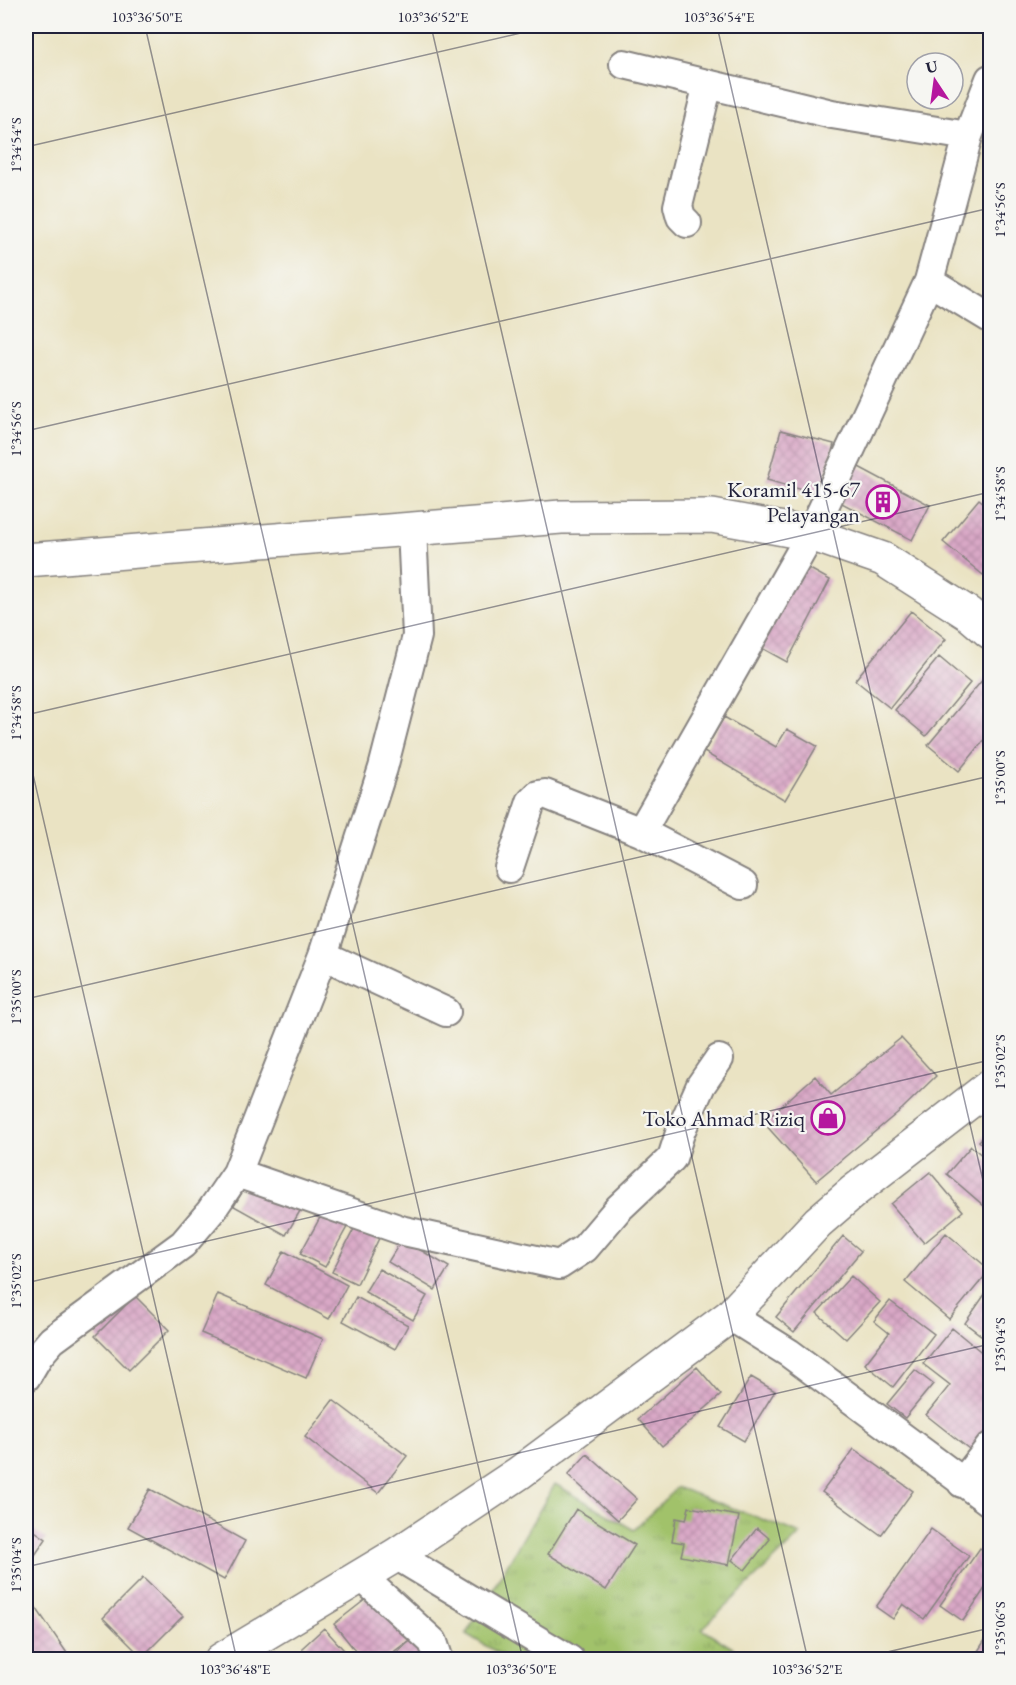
<svg xmlns="http://www.w3.org/2000/svg" width="1016" height="1685" viewBox="0 0 1016 1685" font-family="'EB Garamond',serif">
<style>
.grass{fill:url(#grass-tufts);stroke:#627253;stroke-width:1.5}
.building{fill:url(#building-cross-hatch)}
.lines{fill:none;stroke-linecap:round;stroke-linejoin:round}
.street-casing{stroke:#86827f;stroke-width:32}
.secondary-casing{stroke:#86827f;stroke-width:36}
.street{stroke:#fff;stroke-width:28}
.secondary{stroke:#fff;stroke-width:33}
.ticks{fill:none;stroke:#22223b;stroke-width:1.5;stroke-opacity:0.45}
.labels{text-anchor:middle;dominant-baseline:central;stroke-width:4.5;stroke-linejoin:round;paint-order:stroke}
.poi-label{font-size:22px;fill:#22223b;stroke:#f6f6f2;text-anchor:end}
.neatline{fill:none;stroke:#22223b;stroke-width:2}
.ticks-label{font-size:15px;text-anchor:middle;fill:#22223b}
</style>
<defs>
<pattern id="grass-tufts" width="24" height="20" patternUnits="userSpaceOnUse" patternTransform="scale(1.5)"><rect width="24" height="20" fill="#a1c26b"/><path d="M3 7l-1-3M5 7V3M7 7l1-3M15 17l-1-3M17 17v-4M19 17l1-3" fill="none" stroke="#8aa65e"/></pattern>
<pattern id="building-cross-hatch" width="8" height="8" patternUnits="userSpaceOnUse" patternTransform="scale(1.5)"><rect width="8" height="8" fill="#d9a8c6"/><path d="M0 0l8 8M0 8l8-8" fill="none" stroke="#ba90ab"/></pattern>
</defs>
<rect width="100%" height="100%" fill="#f6f6f2"/>
<filter id="ink" filterUnits="userSpaceOnUse"><feTurbulence type="fractalNoise" baseFrequency=".0167" numOctaves="2"/><feDisplacementMap in="SourceGraphic" scale="12" xChannelSelector="R" yChannelSelector="G"/><feConvolveMatrix kernelMatrix="1 2 1 2 8 2 1 2 1" color-interpolation-filters="sRGB"/></filter>
<filter id="wash" filterUnits="userSpaceOnUse"><feTurbulence type="fractalNoise" baseFrequency=".008" numOctaves="4" result="noise"/><feDisplacementMap in="SourceGraphic" scale="24" xChannelSelector="R" yChannelSelector="G"/><feGaussianBlur stdDeviation="1.35" result="paint"/><feColorMatrix in="noise" values="0 0 0 0 0 0 0 0 0 0 0 0 0 0 0 0 0 1.4 0 .05"/><feComposite in="paint" operator="in"/></filter>
<g filter="url(#wash)">
<rect width="100%" height="100%" fill="#eae3c3"/>
<path class="grass" d="M555,1484l79,46 43,-43 124,47 -99,95 48,30h-242l-42,-25z"/>
<g id="blocks">
<path class="building" d="M781,430l53,14 -14,51 -53,-15z
M855,465l75,40 -18,35 -76,-40z
M979,499l11,9v58l-7,9 -40,-33z
M801,564l29,16 -43,82 -29,-16z
M911,611l35,28 -56,69 -35,-28z
M939,657l31,26 -44,53 -31,-26z
M984,678l6,6v49l-31,38 -31,-26z
M724,717l52,30 11,-18 30,17 -32,54 -81,-48z
M901,1038l35,38 -34,33 -86,72 -53,-59 52,-46 16,19z
M990,1130v23l-11,-12z
M971,1146l19,16v49l-43,-37z
M930,1172l33,39 -39,32 -33,-39z
M248,1182l52,29 -14,24 -52,-29z
M322,1214l25,13 -22,40 -25,-13z
M357,1223l24,11 -24,50 -25,-12z
M946,1233l44,37 -41,49 -44,-37z
M843,1236l18,15 -67,81 -18,-15z
M402,1239l47,28 -14,23 -47,-28z
M284,1251l63,34 -18,34 -63,-34z
M379,1269l48,27 -14,24 -48,-28z
M851,1276l29,26 -34,37 -29,-26z
M990,1287v55l-25,-19z
M218,1294l105,45 -17,39 -105,-45z
M135,1296l34,34 -40,40 -34,-34z
M356,1297l52,28 -13,24 -52,-28z
M890,1301l44,33 -41,53 -28,-23 24,-31 -15,-12z
M952,1328l38,31v81l-12,16 -52,-41 24,-30 -27,-21z
M697,1367l24,28 -59,51 -24,-27z
M915,1370l18,14 -28,34 -18,-14z
M751,1377l24,14 -31,50 -24,-14z
M333,1400l74,56 -29,37 -73,-56z
M854,1449l59,42 -32,44 -59,-43z
M587,1454l50,45 -19,21 -50,-45z
M150,1489l95,52 -21,39 -96,-53z
M689,1507l50,9 -10,49 -48,-9 3,-13 -12,-2 4,-23 10,2z
M576,1509l59,36 -29,45 -58,-36z
M26,1525l20,14 -20,29z
M757,1528l13,11 -25,31 -13,-10z
M931,1529l38,27 -45,63 -21,-15 -10,15 -17,-12z
M980,1548l10,7v26l-27,40 -23,-16z
M143,1578l40,38 -41,41 -39,-39z
M375,1592l37,46 -28,21h-22l-28,-35z
M26,1593l45,66h-45z
M324,1628l28,31h-40l-10,-11z
M990,1632v27h-17z
M413,1639l15,17 -4,3h-36z"/>
</g>
</g>
<g filter="url(#ink)">
<use href="#blocks" fill-opacity="0" stroke="#86827f" stroke-width="1.5"/>
<g class="lines">
<defs>
<path id="street" d="M624,64l208,50 136,22
M687,223l-6,-6 -3,-11 30,-122
M929,281l61,37
M641,832l170,-298 118,-253 39,-145 22,-57
M509,868l22,-66 7,-7 7,-1 96,38 102,53
M323,955l123,57
M237,1173l167,58 155,34 26,-17 33,-39 54,-51 9,-28 20,-45 18,-26
M730,1316l59,37 201,149
M26,1377l13,-22 13,-15 131,-96 28,-33 26,-38 86,-218 60,-187 34,-132 -5,-107
M962,1483l28,-36
M396,1555l174,105
M361,1576l72,66 6,18"/>
<path id="secondary" d="M26,560l535,-43 151,-1 99,18 72,25 86,55 21,18
M221,1660l175,-105 123,-82 211,-157 88,-94 36,-31 136,-105"/>
</defs>
<use href="#street" class="street-casing"/>
<use href="#secondary" class="secondary-casing"/>
<use href="#street" class="street"/>
<use href="#secondary" class="secondary"/>
</g>
</g>
<path class="ticks" d="M145,26l378,1634M431,26l377,1634M717,26l273,1185M26,147l525,-121M26,431l964,-223M26,715l964,-223M26,744l211,916M26,999l964,-223M26,1283l964,-223M26,1567l964,-223M853,1660l137,-32"/>
<defs>
<symbol id="building-ring" viewBox="-11 -11 22 22"><circle r="9.5" fill="#f6f6f2" stroke="#b5179e" stroke-width="1.5"/><path d="M-4-6H4V6H1V3H-1V6H-4ZM-2.5-4.3h1.7v1.8h-1.7ZM.8-4.3h1.7v1.8H.8ZM-2.5-1h1.7V.8h-1.7ZM.8-1h1.7V.8H.8Z" fill="#b5179e"/></symbol>
<symbol id="shop-ring" viewBox="-11 -11 22 22"><circle r="9.5" fill="#f6f6f2" stroke="#b5179e" stroke-width="1.5"/><path d="M-5-2.5h2.3a2.7 3.5 0 0 1 5.4 0H5L5.5 6h-11ZM-1.5-2.5h3a1.5 2.3 0 0 0-3 0Z" fill="#b5179e"/></symbol>
</defs>
<g fill-rule="evenodd">
<use href="#building-ring" x="864" y="483" width="38" height="38"/>
<use href="#shop-ring" x="809" y="1099" width="38" height="38"/>
</g>
<g class="labels">
<g class="poi-label">
<text x="860" y="489">Koramil 415-67<tspan x="860" dy="25">Pelayangan</tspan></text>
<text x="805" y="1118">Toko Ahmad Riziq</text>
</g>
</g>
<rect width="1016" height="1685" fill="none" stroke="#f6f6f2" stroke-width="66"/>
<g transform="translate(935 81) rotate(347)"><circle r="28" fill="#f6f6f2" stroke="#a1a1a9" stroke-width="1.5"/>
<path d="M0-4.5L10 22L0 15L-10 22Z" fill="#b5179e"/>
<text y="-9" font-size="16" font-weight="bold" text-anchor="middle" fill="#22223b">U</text>
</g>
<rect x="33" y="33" width="950" height="1619" class="neatline"/>
<g class="ticks-label">
<text x="147" y="22">103°36'50"E</text>
<text x="433" y="22">103°36'52"E</text>
<text x="719" y="22">103°36'54"E</text>
<text transform="translate(16 145) rotate(-90)" y="5">1°34'54"S</text>
<text transform="translate(1000 210) rotate(-90)" y="5">1°34'56"S</text>
<text transform="translate(16 429) rotate(-90)" y="5">1°34'56"S</text>
<text transform="translate(1000 494) rotate(-90)" y="5">1°34'58"S</text>
<text transform="translate(16 713) rotate(-90)" y="5">1°34'58"S</text>
<text transform="translate(1000 778) rotate(-90)" y="5">1°35'00"S</text>
<text transform="translate(16 997) rotate(-90)" y="5">1°35'00"S</text>
<text transform="translate(1000 1062) rotate(-90)" y="5">1°35'02"S</text>
<text transform="translate(16 1281) rotate(-90)" y="5">1°35'02"S</text>
<text transform="translate(1000 1345) rotate(-90)" y="5">1°35'04"S</text>
<text transform="translate(16 1565) rotate(-90)" y="5">1°35'04"S</text>
<text transform="translate(1000 1629) rotate(-90)" y="5">1°35'06"S</text>
<text x="235" y="1674">103°36'48"E</text>
<text x="521" y="1674">103°36'50"E</text>
<text x="807" y="1674">103°36'52"E</text>
</g>
</svg>
